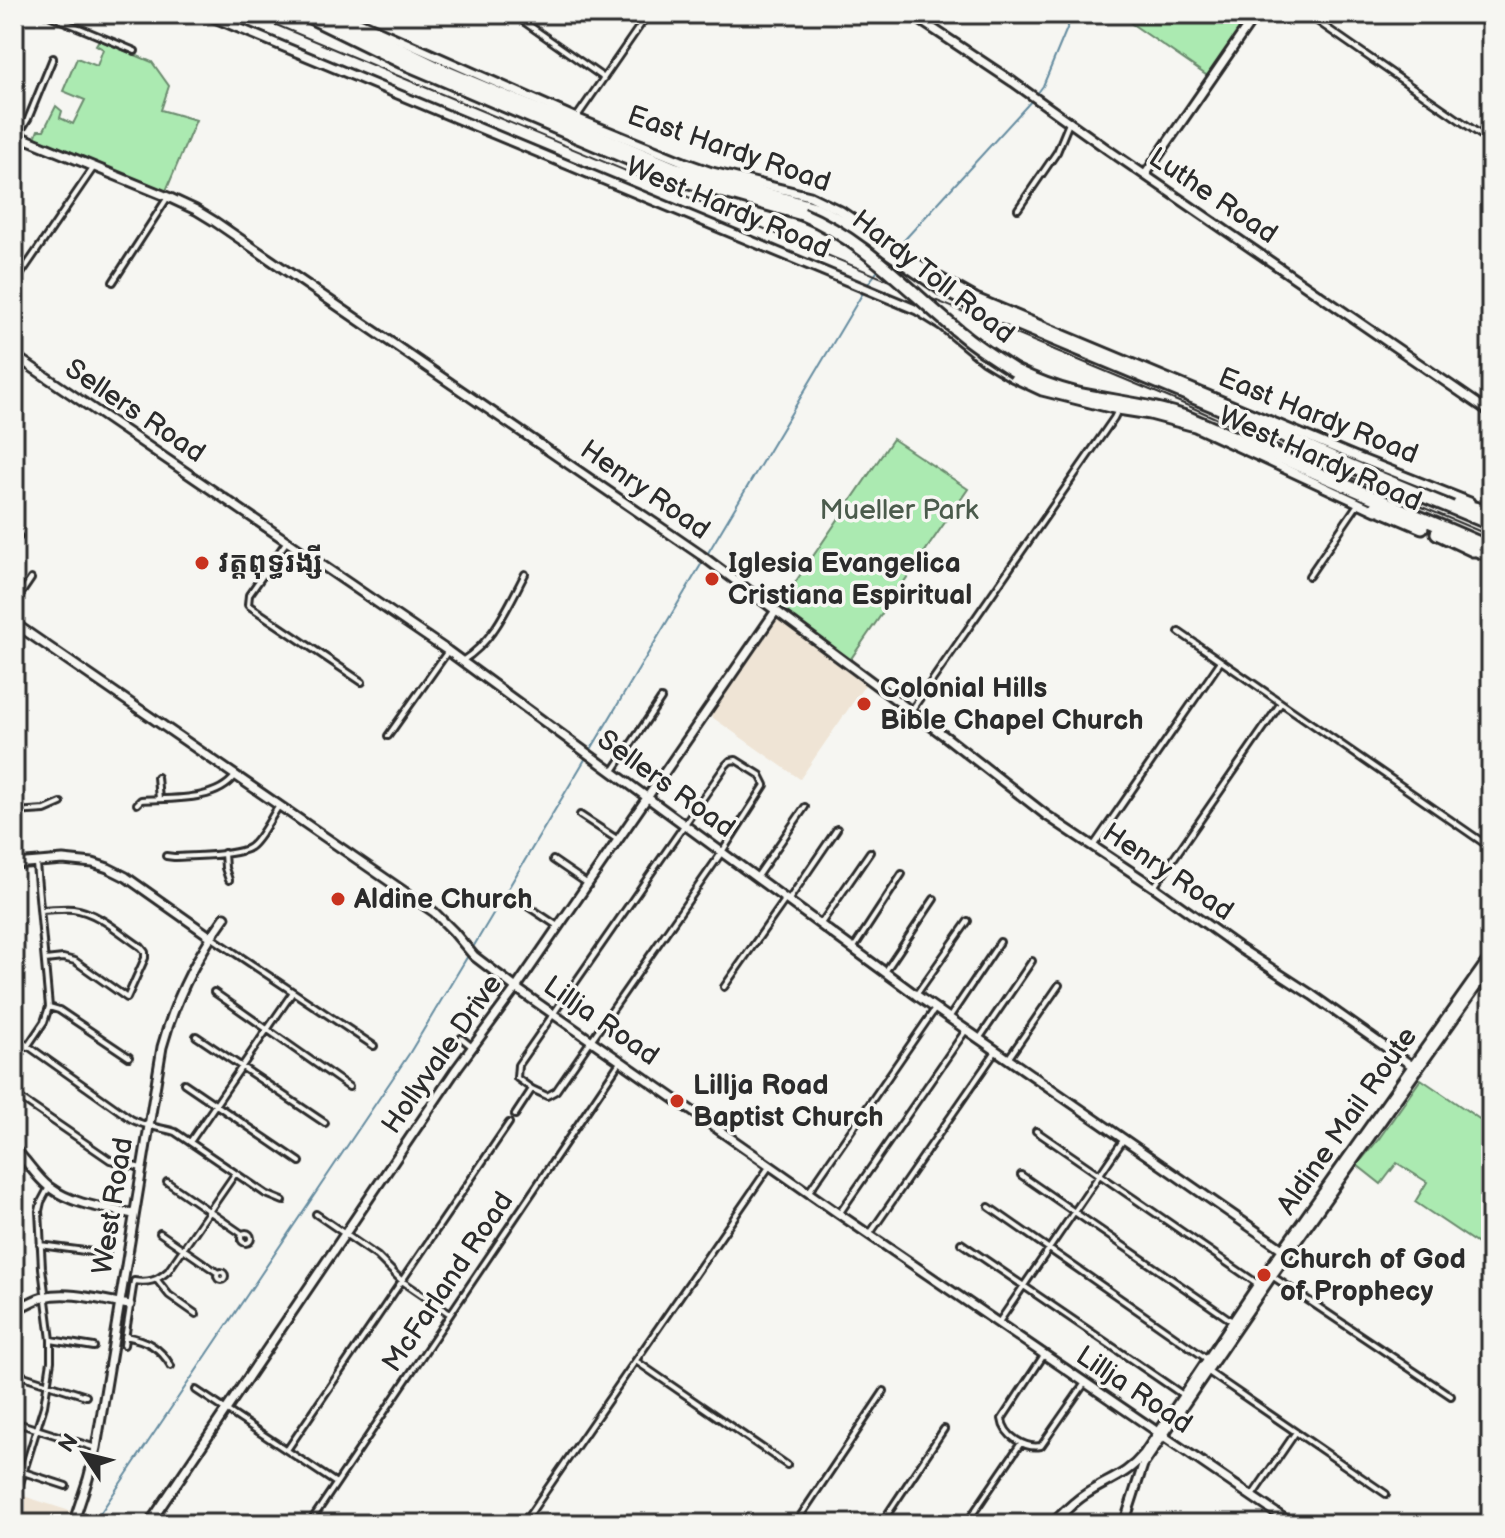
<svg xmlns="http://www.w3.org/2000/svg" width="1505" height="1538" viewBox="0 0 1505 1538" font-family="'Balsamiq Sans','Noto Sans Khmer',sans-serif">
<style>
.built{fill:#efe4d5}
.green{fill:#abeab1;stroke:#6b8a6e;stroke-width:2}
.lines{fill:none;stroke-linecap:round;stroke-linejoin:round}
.stream{stroke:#658ca0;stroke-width:2}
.street-casing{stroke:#2b2b2b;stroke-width:10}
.secondary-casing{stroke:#2b2b2b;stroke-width:13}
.highway-casing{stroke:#2b2b2b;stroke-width:17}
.street{stroke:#f6f6f2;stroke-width:4}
.secondary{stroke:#f6f6f2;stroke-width:7}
.highway{stroke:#f6f6f2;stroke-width:11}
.rail{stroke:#2b2b2b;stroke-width:2}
.highway-bridge-casing{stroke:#2b2b2b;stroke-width:17;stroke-linecap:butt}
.highway-bridge{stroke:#f6f6f2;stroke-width:11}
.poi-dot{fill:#c8321e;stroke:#f6f6f2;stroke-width:3}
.labels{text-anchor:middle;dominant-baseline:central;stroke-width:7;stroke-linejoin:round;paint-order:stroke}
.street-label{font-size:28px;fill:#2b2b2b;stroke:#f6f6f2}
.park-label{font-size:28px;fill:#4b5b4c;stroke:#f6f6f2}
.poi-label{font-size:28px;font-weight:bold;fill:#2b2b2b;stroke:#f6f6f2;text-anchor:start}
</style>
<rect width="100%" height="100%" fill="#f6f6f2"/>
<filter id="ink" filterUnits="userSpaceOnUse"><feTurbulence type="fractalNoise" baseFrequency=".0125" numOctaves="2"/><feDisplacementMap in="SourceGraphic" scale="16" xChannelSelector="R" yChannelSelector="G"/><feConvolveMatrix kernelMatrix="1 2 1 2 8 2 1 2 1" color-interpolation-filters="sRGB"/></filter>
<g filter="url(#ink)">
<path class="built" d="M777,618l88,67 -65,94 -91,-64z
M14,1493l59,19 -4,12h-55z"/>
<path class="green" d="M1124,14h128l-43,63 -87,-60z
M99,40l53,22 17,24 -8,24 35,10 -30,71 -131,-53 3,-8h6l12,-24 6,5 -2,7 13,6 12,-24 -22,-9 14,-33 20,8 6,-17 -7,-4z
M893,439l75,50 -118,171 -71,-54z
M1421,1079l70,48v126l-76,-51 12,-20 -30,-19 -16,21 -24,-19 21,-25z"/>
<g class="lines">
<path class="stream" d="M1037,94l6,-8 30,-72
M897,248l136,-149
M867,285l13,-17
M472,949l392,-658
M93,1524l316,-470 60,-100"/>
<defs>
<path id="street" d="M46,14l89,37
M513,14l91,64
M1307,14l184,128
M66,22l4,-8
M576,118l72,-104
M14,142l14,-23 25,-61
M1018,209l39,-57 12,-29
M113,282l55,-85
M14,284l80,-117
M14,534l5,3
M287,541l-38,54 -1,10 114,77
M1309,576l49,-72
M14,604l17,-25
M1179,632l312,216
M462,661c32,-20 46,-55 63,-87
M911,711l203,-293 4,-8
M388,736l60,-85
M736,760l24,15 5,10 -43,67 -166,239 -9,5 -15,-7 -15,-11 1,-13 208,-300 4,-4z
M613,771l48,-72
M157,777l2,22
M137,804l4,-4c29,-2 75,2 94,-24
M14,812l31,-2 16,-7
M580,815l38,25
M1094,845l127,-184
M224,853l1,15 4,12
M166,856l8,1c17,-1 64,-1 76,-10 10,-7 21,-30 29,-41
M553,860l35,24
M756,878l49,-71
M1154,887l127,-184
M788,901l49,-72
M526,905l33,22
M40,910c11,0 22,-2 33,-1 25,3 48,25 68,38l4,5v6l-18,40 -52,-37 -12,-3 -18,2
M820,925l50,-73
M211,937l163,109
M853,949l49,-75
M885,972l49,-73
M724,987l61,-87
M214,992l135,95
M916,995l52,-74
M49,1007l10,3 70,47
M949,1018l51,-76
M14,1036l117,83c14,8 29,8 44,13l91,62 17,7
M196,1036l129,87
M461,1038l10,8
M979,1039l53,-78
M27,1047l17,-25 5,-15 -13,-143
M1008,1059l51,-74
M184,1083l116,79
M14,1094l96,66 31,8
M515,1115l17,-26
M1036,1131l222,153
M190,1142l103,-150
M1021,1175l211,146
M167,1182l75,52
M808,1193l127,-184
M989,1207l218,152
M316,1214l61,42 25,25 48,33
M839,1214l127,-184
M160,1233l58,40
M241 1238a5 5 0 1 1 10 0a5 5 0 1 1-10 0Z
M869,1235l127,-184
M961,1243l222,152
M40,1245l67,9
M217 1276a4 4 0 1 1 8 0a4 4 0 1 1-8 0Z
M1272,1276l179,120
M157,1280l12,15 27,19
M999,1322l125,-183
M125,1336c21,4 35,11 46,30
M51,1340l43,7
M124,1345l10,-64c14,2 23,0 34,-10l67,-97
M1044,1355l-42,64c2,17 23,30 39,27l44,-63
M636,1361l151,104
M1207,1371l179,123
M14,1373l72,23
M196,1390l140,93
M14,1422l82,26
M287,1450l222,-327
M14,1469l52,17
M17,1493l27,-87 7,-45v-21l-9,-72 -3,-57 2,-9 8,-15
M1252,1496l44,-64
M1061,1514l14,10
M309,1524l311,-462
M523,1524l246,-357
M795,1524l89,-133
M881,1524l63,-95
M966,1524l55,-81"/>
<path id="secondary" d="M205,14l712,296 24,15 43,35 28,17 30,14 76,19 32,5 45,12 181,84
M341,14l235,104 108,44 28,10 98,24 31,15 92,63 43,24 378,158 116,46
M911,14l102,68 94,67 384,264
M14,134l154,63 28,13 18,11 487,334 245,182 100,78 108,72 87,62 71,46 106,75
M1145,175l111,-161
M14,355l434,296 468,344 372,258
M1469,549l22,9
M14,623l420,289 19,19 21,25 42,32 323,226 453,310
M14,864l49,-4 30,3 15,5 18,9 85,60
M14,1149c13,11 21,27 35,38 24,18 56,21 85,27
M14,1311c9,-5 19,-11 29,-14 27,-7 60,4 87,8
M73,1524l15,-45 8,-31 66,-401c13,-48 34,-90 63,-130
M149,1524l308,-456 59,-80 259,-376
M1052,1524c11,-11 21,-22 34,-30 23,-15 40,-18 58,-40l123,-183 224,-316
M1124,1524l19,-59 129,-189 219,-310"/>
<path id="highway" d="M304,14l98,48 270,115 130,37
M327,14l115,56 232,98 141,40 36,18 90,62 34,18 283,118 91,41 142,59
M1015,371c19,9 38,17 59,22 39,9 79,12 117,26l300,129
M1459,504l23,6h7
M1375,507l47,20
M1437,533l36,17"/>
</defs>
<use href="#street" class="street-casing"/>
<use href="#secondary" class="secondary-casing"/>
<use href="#highway" class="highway-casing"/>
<use href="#street" class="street"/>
<use href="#secondary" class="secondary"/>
<use href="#highway" class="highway"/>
<path class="rail" d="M250,14l941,393 98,44 202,85"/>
<defs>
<path id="highway-bridge" d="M802,214c65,27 108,79 162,122 16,13 34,24 51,35"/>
</defs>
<use href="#highway-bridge" class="highway-bridge-casing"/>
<use href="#highway-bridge" class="highway-bridge"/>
</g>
</g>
<g class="poi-dot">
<circle cx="202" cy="563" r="8"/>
<circle cx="712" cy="579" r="8"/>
<circle cx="864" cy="704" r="8"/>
<circle cx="338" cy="899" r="8"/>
<circle cx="677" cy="1101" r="8"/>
<circle cx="1264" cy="1275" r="8"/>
</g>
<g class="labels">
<g class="street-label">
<text transform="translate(729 149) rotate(19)">East Hardy Road</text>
<text transform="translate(1213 196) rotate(34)">Luthe Road</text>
<text transform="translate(728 208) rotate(23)">West Hardy Road</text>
<text transform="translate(933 277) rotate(38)">Hardy Toll Road</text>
<text transform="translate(135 411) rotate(34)">Sellers Road</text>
<text transform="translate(1318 416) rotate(22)">East Hardy Road</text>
<text transform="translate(1320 459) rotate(24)">West Hardy Road</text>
<text transform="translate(645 490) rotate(35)">Henry Road</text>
<text transform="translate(666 784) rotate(36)">Sellers Road</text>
<text transform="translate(1168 872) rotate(34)">Henry Road</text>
<text transform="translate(601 1021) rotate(35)">Lillja Road</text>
<text transform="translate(442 1054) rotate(-55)">Hollyvale Drive</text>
<text transform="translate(1347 1121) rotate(-55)">Aldine Mail Route</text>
<text transform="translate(113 1206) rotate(-81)">West Road</text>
<text transform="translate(448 1282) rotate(-56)">McFarland Road</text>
<text transform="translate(1134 1390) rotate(34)">Lillja Road</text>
</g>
<g class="park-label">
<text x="899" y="510">Mueller Park</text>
</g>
<g class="poi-label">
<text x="218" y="563">វត្តពុទ្ធរង្សី</text>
<text x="728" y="563">Iglesia Evangelica<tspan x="728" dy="32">Cristiana Espiritual</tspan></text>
<text x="880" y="688">Colonial Hills<tspan x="880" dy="32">Bible Chapel Church</tspan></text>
<text x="354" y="899">Aldine Church</text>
<text x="693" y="1085">Lillja Road<tspan x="693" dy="32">Baptist Church</tspan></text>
<text x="1280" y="1259">Church of God<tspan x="1280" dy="32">of Prophecy</tspan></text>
</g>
</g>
<rect width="1505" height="1538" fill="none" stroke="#f6f6f2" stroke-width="48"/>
<rect x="24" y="24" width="1457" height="1490" fill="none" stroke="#2b2b2b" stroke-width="3" filter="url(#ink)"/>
<g transform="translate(84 1454) rotate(305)" stroke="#f6f6f2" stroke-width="6" paint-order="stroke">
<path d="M0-6L14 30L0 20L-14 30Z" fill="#2b2b2b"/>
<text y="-12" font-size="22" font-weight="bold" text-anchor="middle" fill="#2b2b2b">N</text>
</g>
</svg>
